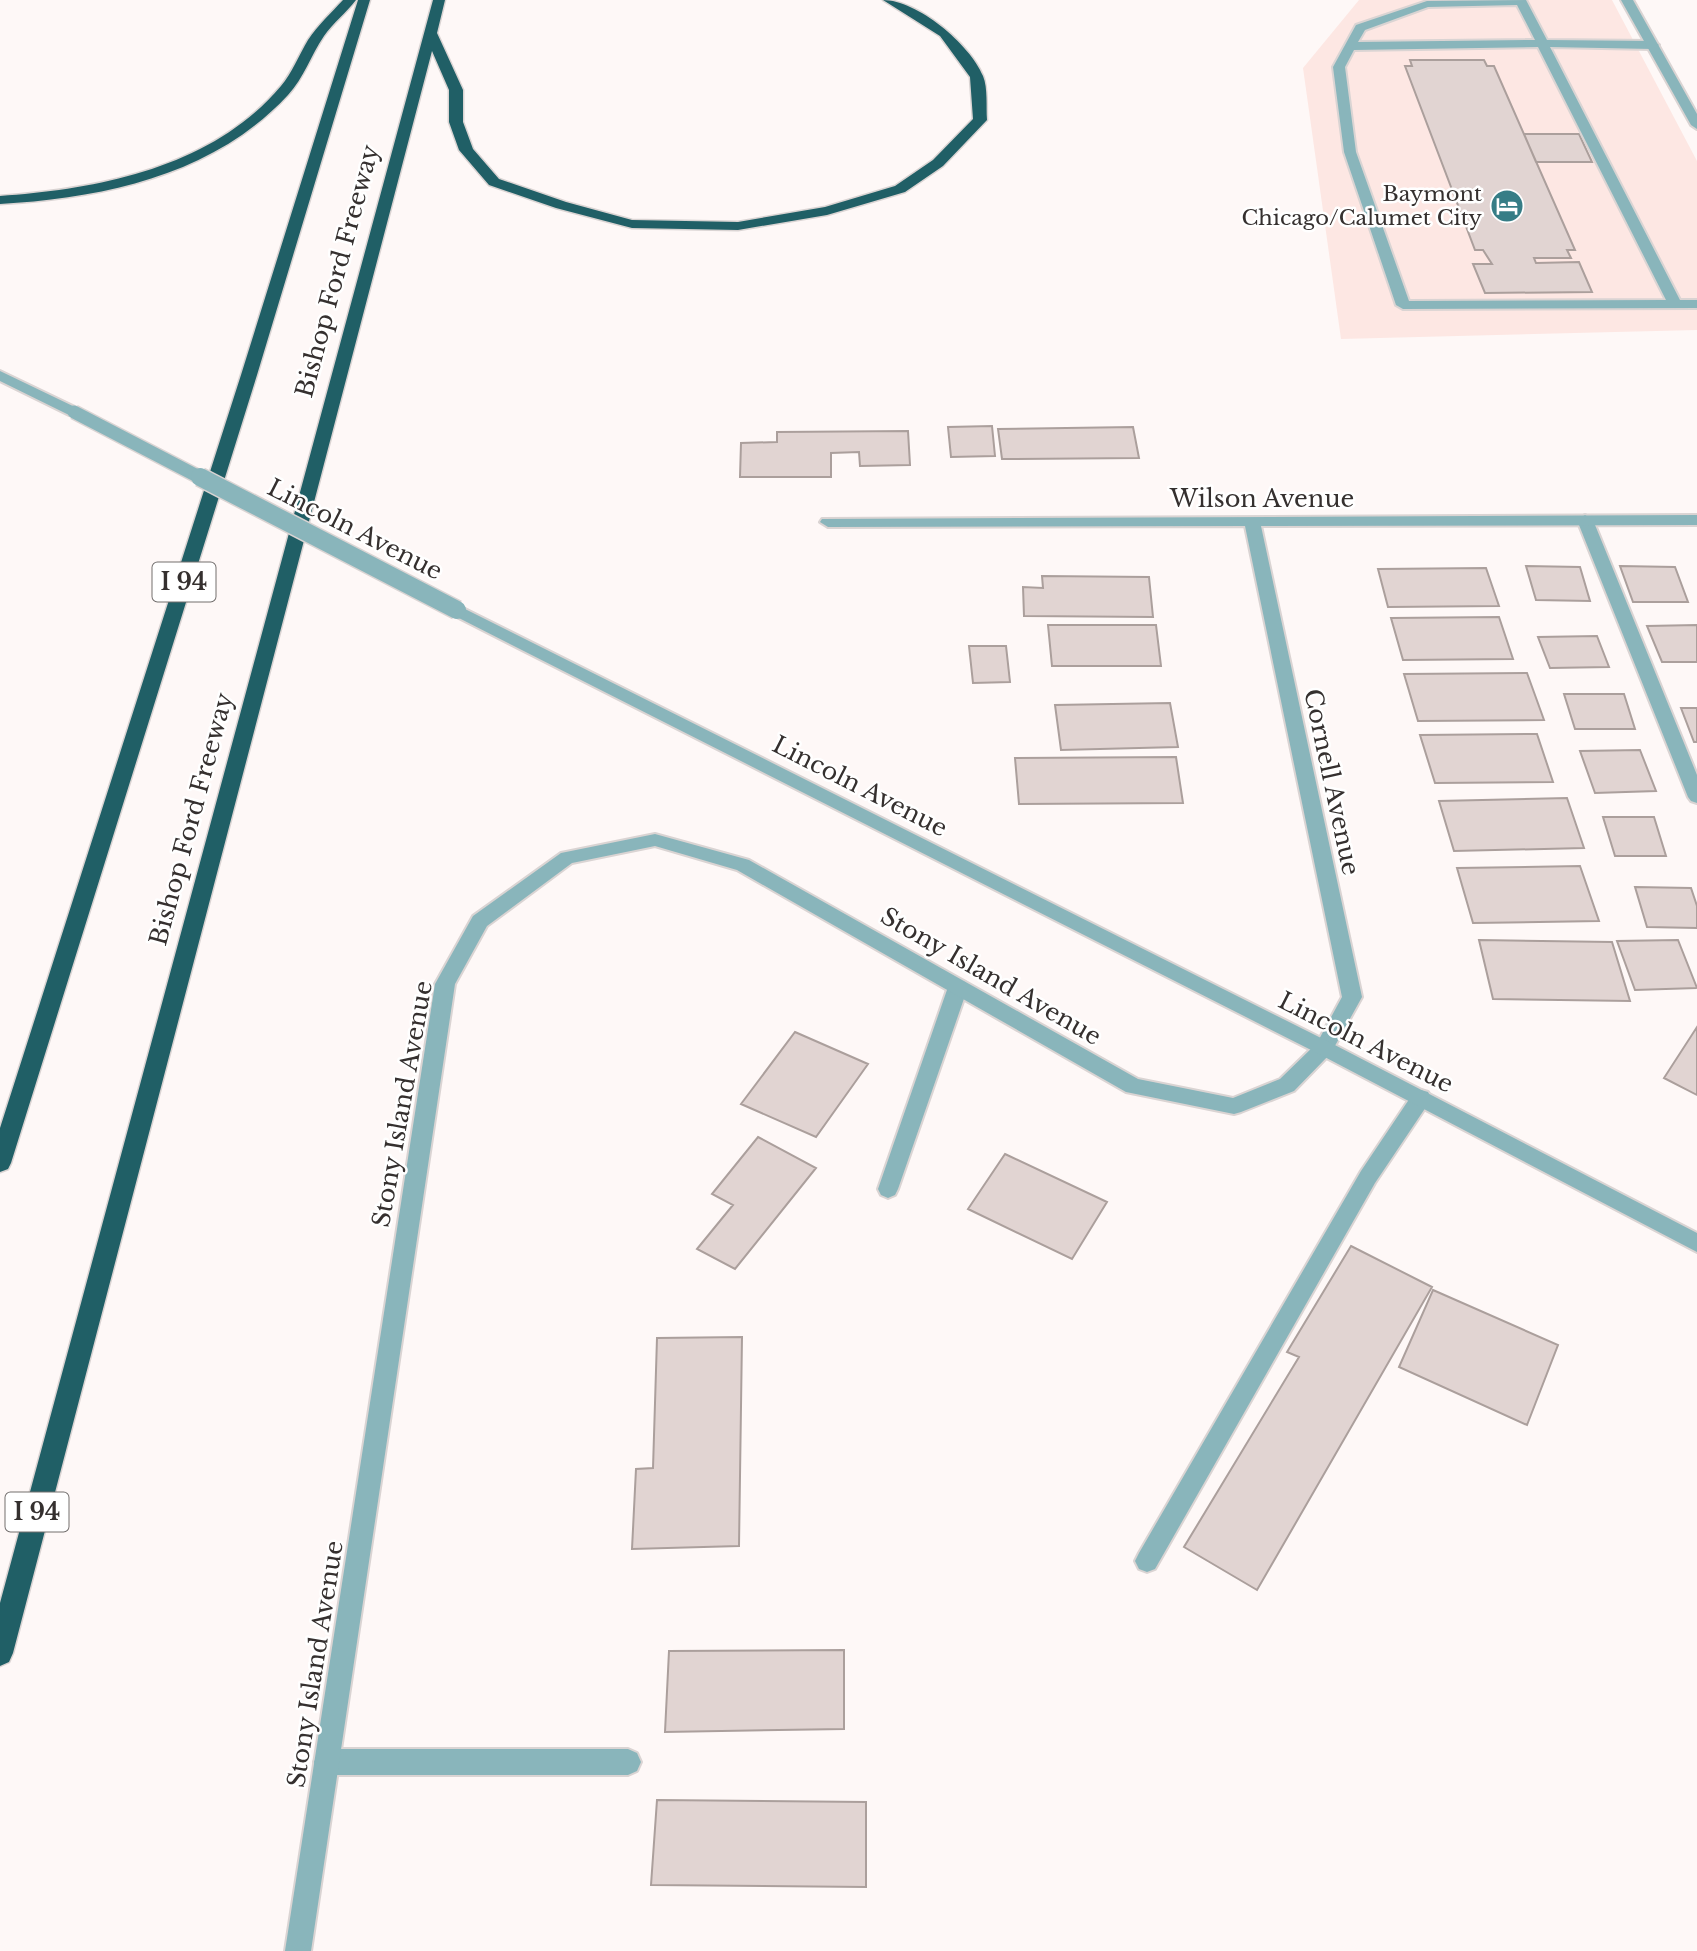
<svg xmlns="http://www.w3.org/2000/svg" width="1697" height="1951" viewBox="0 0 1697 1951" font-family="'Libre Baskerville',serif">
<style>
.built{fill:#fde7e3}
.building{fill:#e1d4d2;stroke:#ab9f9c;stroke-width:2}
.lines{fill:none;stroke-linecap:round;stroke-linejoin:round}
.service-casing{stroke:#dad4d3;stroke-width:4}
.minor-casing{stroke:#dad4d3;stroke-width:4}
.tertiary-casing{stroke:#dad4d3;stroke-width:4}
.motorway-casing{stroke:#dad4d3;stroke-width:3}
.service{fill:#89b5bb;fill-rule:evenodd}
.minor{fill:#89b5bb;fill-rule:evenodd}
.tertiary{fill:#89b5bb;fill-rule:evenodd}
.motorway{fill:#205f66;fill-rule:evenodd}
.tertiary-bridge-far1-casing{stroke:#dad4d3;stroke-width:16;stroke-linecap:butt}
.tertiary-bridge-casing{stroke:#dad4d3;stroke-width:21;stroke-linecap:butt}
.tertiary-bridge-far1{stroke:#89b5bb;stroke-width:13}
.tertiary-bridge{stroke:#89b5bb;stroke-width:18}
.labels{text-anchor:middle;dominant-baseline:central;stroke-width:5;stroke-linejoin:round;paint-order:stroke}
.far-poi-label{font-size:21px;fill:#35302f;stroke:#fff;text-anchor:end}
.shield{fill:#fff;stroke:#726e6d;stroke-width:2}
.shield-label{font-size:23px;font-weight:bold;fill:#35302f}
.street-label{font-size:24px;fill:#35302f;stroke:#fff}
</style>
<rect width="100%" height="100%" fill="#fef8f7"/>
<path class="built" d="M1359,0h253l85,161v169l-356,9 -38,-271z"/>
<path class="building" d="M1410,60h74l3,6h7l81,184h-8l4,8h-37l2,5 43,-1 13,30 -107,1 -12,-29h19l-9,-14h-8l-70,-184h7z
M1524,134h55l13,28h-56z
M992,426l3,30 -44,1 -3,-30z
M1133,427l6,31 -137,1 -4,-30z
M908,431l2,34 -50,1 -1,-14 -28,1v24h-91l1,-34 36,-1v-10z
M1526,566l54,1 10,34 -54,-1z
M1620,566l55,1 13,35h-55z
M1486,568l13,38 -111,1 -10,-38z
M1042,576l107,1 4,40 -129,-1 -1,-29 20,1z
M1499,617l14,42 -110,1 -12,-42z
M1048,625h108l5,41h-109z
M1697,625v37h-35l-15,-36z
M1597,636l12,31 -59,1 -12,-31z
M969,646h37l4,36 -37,1z
M1527,673l17,47 -126,1 -14,-47z
M1564,694h60l11,35h-60z
M1170,703l8,44 -117,3 -6,-45z
M1681,708h16v34h-3z
M1537,734l16,48 -118,1 -15,-48z
M1640,750l16,41 -61,2 -15,-42z
M1176,757l7,46 -164,1 -4,-46z
M1567,798l17,50 -130,3 -15,-50z
M1603,817h51l12,39h-51z
M1580,866l19,55 -126,2 -16,-55z
M1635,887l56,1 6,18v22l-50,-1z
M1479,940l133,2 18,59 -137,-2z
M1678,940l19,48 -62,2 -18,-49z
M1697,1027v68l-33,-17z
M795,1032l73,32 -52,73 -75,-33z
M758,1137l58,31 -81,101 -38,-20 36,-44 -21,-11z
M1005,1154l102,48 -35,57 -104,-50z
M1351,1246l81,41 -175,303 -73,-43 115,-190 -12,-5z
M1433,1290l125,55 -31,80 -128,-58z
M742,1337l-3,209 -107,3 4,-80 17,-1 4,-130z
M844,1650v79l-179,3 4,-81z
M657,1800l209,2v85l-215,-2z"/>
<g class="lines">
<defs>
<path id="service" d="M1526,0l21,40 106,1 6,4 -6,4 -103,-2 130,253h17v8l-294,1 -7,-4 -52,-153 -11,-85 23,-42 71,-24zM1517,5l18,35 -177,2 7,-12 63,-23zM1538,47l128,253 -257,1 -53,-149 -11,-85 9,-17z
M1585,515l8,5 104,255v28l-6,-2 -3,-4 -111,-277z
M958,980l7,2 3,5 -70,202 -3,6 -7,3 -7,-3 -3,-6 70,-202 3,-5z
M1421,1090l7,2 3,6 -3,6 -53,79 -220,386 -8,3 -8,-3 -4,-8 4,-8 222,-382 53,-79z
M327,1749h301l9,4 4,9 -4,9 -9,4h-301l-9,-4 -4,-9 4,-9z"/>
<path id="minor" d="M1621,0h12l64,114v15l-6,-4z
M1697,515v10l-436,1 101,471 -31,56 -37,38 -53,21 -7,2 -108,-22 -389,-222 -82,-24 -83,17 -85,63 -32,58 -144,967h-26l150,-967 38,-68 88,-63 94,-19 94,26 389,219 95,19 47,-19 37,-36 25,-46 -97,-471 -417,1 -8,-5 2,-3z"/>
<path id="tertiary" d="M0,371l79,38 2,3 -7,4 -5,-1 -69,-34z
M457,605l874,438 366,190v19l-380,-199 -866,-439 -2,-4z"/>
<path id="motorway" d="M343,0h13c-10,13 -23,23 -32,36 -13,19 -20,42 -36,59 -74,80 -184,103 -288,109v-8c100,-7 213,-29 281,-110 11,-13 18,-31 27,-46 10,-15 23,-27 35,-40z
M358,0h12l-113,375 -246,788 -3,6 -8,3v-44l241,-753z
M433,0h12l-8,33 26,57v32l10,27 26,30 67,23 66,18 106,2 87,-15 70,-21 38,-26 40,-41 -3,-42 -30,-41 -57,-36c34,0 87,44 100,76 5,12 3,31 4,44l-44,46 -38,26 -78,23 -89,15 -106,-2 -76,-20 -67,-23 -30,-35 -10,-28v-32l-17,-39 -419,1602 -4,9 -9,4v-63z"/>
</defs>
<use href="#service" class="service-casing"/>
<use href="#minor" class="minor-casing"/>
<use href="#tertiary" class="tertiary-casing"/>
<use href="#motorway" class="motorway-casing"/>
<use href="#service" class="service"/>
<use href="#minor" class="minor"/>
<use href="#tertiary" class="tertiary"/>
<use href="#motorway" class="motorway"/>
<defs>
<path id="tertiary-bridge-far1" d="M74,412l129,67"/>
<path id="tertiary-bridge" d="M200,477l257,133"/>
</defs>
<use href="#tertiary-bridge-far1" class="tertiary-bridge-far1-casing"/>
<use href="#tertiary-bridge" class="tertiary-bridge-casing"/>
<use href="#tertiary-bridge-far1" class="tertiary-bridge-far1"/>
<use href="#tertiary-bridge" class="tertiary-bridge"/>
</g>
<defs>
<symbol id="hotel-disc" viewBox="-11 -11 22 22"><circle r="9.5" fill="#367d86" stroke="#fff"/><path d="M-6-4.5h1.5V1H6V5H4.5V3h-9V5H-6ZM-4 0a1.8 1.8 0 1 1 3.6 0ZM.5 0V-2.5h3Q6-2.5 6 0Z" fill="#fff"/></symbol>
</defs>
<g fill-rule="evenodd">
<use href="#hotel-disc" x="1488" y="187" width="38" height="38"/>
</g>
<g class="labels">
<g class="far-poi-label">
<text x="1482" y="194">Baymont<tspan x="1482" dy="24">Chicago/Calumet City</tspan></text>
</g>
<g class="shield">
<rect x="152.5" y="562.5" width="63" height="39" rx="5"/>
<rect x="5.5" y="1492.5" width="63" height="39" rx="5"/>
</g>
<g class="shield-label">
<text x="184" y="582">I 94</text>
<text x="37" y="1512">I 94</text>
</g>
<g class="street-label">
<text transform="translate(337 271) rotate(-75)">Bishop Ford Freeway</text>
<text x="1262" y="498">Wilson Avenue</text>
<text transform="translate(355 529) rotate(27)">Lincoln Avenue</text>
<text transform="translate(1332 782) rotate(78)">Cornell Avenue</text>
<text transform="translate(860 786) rotate(27)">Lincoln Avenue</text>
<text transform="translate(191 819) rotate(-75)">Bishop Ford Freeway</text>
<text transform="translate(991 976) rotate(30)">Stony Island Avenue</text>
<text transform="translate(1366 1042) rotate(27)">Lincoln Avenue</text>
<text transform="translate(402 1104) rotate(-80)">Stony Island Avenue</text>
<text transform="translate(315 1664) rotate(-81)">Stony Island Avenue</text>
</g>
</g>
</svg>
